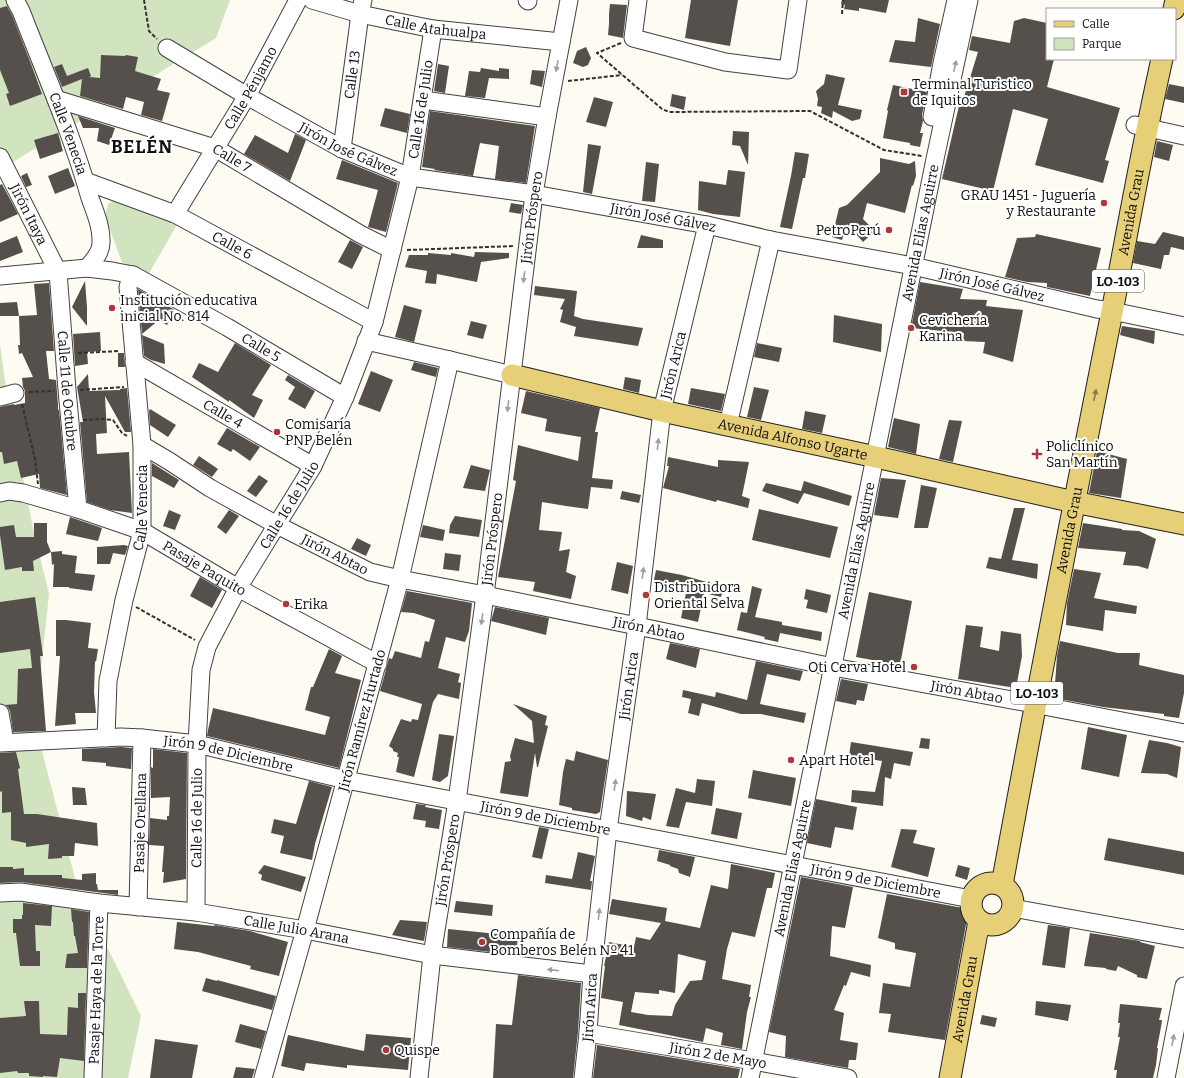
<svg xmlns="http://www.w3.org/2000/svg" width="1184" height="1078" viewBox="0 0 1184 1078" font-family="Bitter,serif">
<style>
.green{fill:#d1e4bf}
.building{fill:#56504c;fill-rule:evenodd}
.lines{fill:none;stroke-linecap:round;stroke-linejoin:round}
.minor-casing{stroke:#424242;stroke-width:19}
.major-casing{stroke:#202020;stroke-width:23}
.path{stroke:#313131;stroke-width:2;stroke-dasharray:4 2;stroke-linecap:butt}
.minor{stroke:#fff;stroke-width:17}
.major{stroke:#e7cf78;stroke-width:21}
.oneway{fill:#9f9f9f}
.oneway2{fill:#867949}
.poi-dot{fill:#ad383b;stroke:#fff;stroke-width:1.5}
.labels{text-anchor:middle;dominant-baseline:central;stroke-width:4;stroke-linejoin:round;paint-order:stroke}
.shield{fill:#fff;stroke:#575757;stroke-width:1}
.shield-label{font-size:13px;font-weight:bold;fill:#0f0f0f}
.street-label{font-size:14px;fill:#0f0f0f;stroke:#fff}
.poi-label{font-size:14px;fill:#0f0f0f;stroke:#fff;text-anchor:start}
.district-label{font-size:18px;font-weight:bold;letter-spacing:1px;fill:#0f0f0f;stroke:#fff}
</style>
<rect width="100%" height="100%" fill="#fdfbf2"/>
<path class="green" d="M0,0h230l-14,38 -216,132z
M116,198l62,25 -30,52 -26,-13 -17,-45 3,-13z
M0,344l8,59 26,130 15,61 -14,130 42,162 64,130 -13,62h-128z"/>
<path class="building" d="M691,0h47l-8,46 -45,-8z
M842,0h47l-3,13 -27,-5v3l-15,-2 1,-4 -4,-1z
M610,4l17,1 -4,33 -15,-3 1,-11v-10z
M7,6l5,9 19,49 11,30 -32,12 -4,-12 3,-1 -9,-23v-62z
M918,18l22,6 -9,43 -42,-5 6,-22 20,2z
M1024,18l23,5v36h7l-7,28 73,21 -15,52 4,1 -6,22 -68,-18 13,-46 -35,-10 -20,82 -51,-12 19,-82h3l14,-45 -9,-2 3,-14 38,7 4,-22z
M586,47l5,11 -3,7 -5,2 -10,-4 4,-12z
M101,55l24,1 1,-1 12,2 -3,14 26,8 -4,11 13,3 -8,28 -21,-6 3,-13 -18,-5 -3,12 -43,-13 2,-17 -20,8 -8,-20 8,-3 5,12 21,-8 3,8 -2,1 11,1z
M438,64l11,2 -4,27 -11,-2z
M481,68l18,3v-3l10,1v10l-20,-1 -4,20 -20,-2 4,-25 11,1z
M532,70l13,1 -3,16 -12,-3z
M826,74l19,4 -7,27 24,5 -2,9 -8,2 -19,-10 -1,7 -11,-5 1,-6 -5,-1 1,-7 -2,-8 8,-7z
M1169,84l15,3v16l-19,-4z
M893,85l34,7 -5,23 1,6 -3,12h3l-3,14 -10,-2v-2l-27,-5 5,-27 -1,-1z
M672,94l14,3 -2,13 -14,-4z
M594,97l19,5 -7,25 -20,-5z
M385,108l25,6 -3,19 -27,-7z
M430,111l105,15 -9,57 -31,-4 4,-33 -19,-3 -7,33 -39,-6 1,-1 -13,-2z
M78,116l37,12 -6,17 -12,-4 2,-13h-16z
M733,131l16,1 -1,33 -8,-19 -8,-1z
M58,133l5,18 -23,8 -6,-19z
M295,134l11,6 -16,41 -46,-27 11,-19 33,18z
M1157,141l16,4 -4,16 -15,-4z
M588,144l13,2 -9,48 -9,-2z
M795,152l14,2 -4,24h-2l-11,51 -12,-2 11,-51z
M880,158l29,6 6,-3 1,15 -3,10 -1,-1 -7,28 -38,-10 -4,16 12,12 -12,11 -16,-18 -5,16 -10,-3 7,-29 8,-3 33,-33z
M342,160l56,23 -12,49 -18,-5 10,-37 -42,-11z
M646,162l13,2 -4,38 -13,-1z
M68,168l7,18 -20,8 -7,-18z
M728,170l17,2 -5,45 -27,-3 -15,-4 1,-29 27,4z
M27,173l5,12 -6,2 -5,-11z
M2,184l16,30 -18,8v-37z
M511,203l12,2 -2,9 -12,-2z
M1163,232l21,5v13l-13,-3 -2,8h-5l-3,14 -28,-6 4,-22 18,3z
M1036,234l65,14 -11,48 -43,-9v-4l-20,-1 -22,-5 12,-39 18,-1z
M641,235l22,5v8h-26z
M17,236l6,16 -23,9v-18z
M350,240l13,7 -11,22 -14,-7z
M475,252l34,1v5l-28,4 -4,20 -40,-8 -1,10 -11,-1 2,-12 -22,-4 4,-12h19v-2l23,2v-2l23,4z
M85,281l2,26v19l-15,-19z
M920,282l43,7 -3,10 27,1 -1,6 37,4 -10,52 -30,-9 2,-11 -22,-1 1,-8 -53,-5z
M49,283l5,68h-8l3,28 7,1 2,24v7l1,-2 8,86 -27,-7 -1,-14 -18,4 -4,-17 -13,3 -2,-12h-2v-45l14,-3v1l11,-2v-12l-2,-4 -1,-9 11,-1 -11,-24 -3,1 -1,-9h2l-1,-29 18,-1 -3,-31z
M535,286l42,5 -3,25 9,3 60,9 -5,18 -64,-10 2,-9 -16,-5 3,-12 -3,-1 5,-10 -31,-4z
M138,289l37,21 -8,15 -8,-5 -17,14z
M17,302l2,14h-19v-13z
M404,305l18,5 -8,32 -19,-5z
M834,315l48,9 -1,28 -48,-10z
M471,321l16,4 -4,14 -16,-4z
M1122,326l33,5 -1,13 -34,-9z
M100,332l1,19 -14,1 1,12 -13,2 -2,-32z
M142,335l22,9 1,20 -14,-4 -7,-4z
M235,343l36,22 -19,30 11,5 -9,18 -25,-18v2l-37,-25 7,-14 19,9z
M757,343l25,5 -3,14 -25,-5z
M118,353h6l1,14h-7z
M414,362l24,6 -2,9 -25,-7z
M371,371l22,9 -13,32 -22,-8z
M88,374l1,17 31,-1v-1l7,-1 4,44h-6l-20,-36 2,37 -11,1 1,20 32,-2 3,61 -22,-3 -23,-8 -7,-80h3l-6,-35z
M288,375l27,16 -10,18 -17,-10 7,-12 -10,-7z
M625,377l16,3 -2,13 -16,-4z
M754,387l15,3 -8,30 -14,-3z
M691,388l34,6 -4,17 -33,-7z
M526,391l74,17 -5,24h3l-6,46 21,2 -1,9 -21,-2 -3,22 -22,-3 -24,-4 -3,28 23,2 -3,19 11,-2 -4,23 10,4 -5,23 -38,-8 2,-9 -37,-5 18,-96 -3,-1 5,-35 60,16 3,-24 -36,-6 2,-12 -26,-6z
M150,409l26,16 -8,12 -18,-12 -1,-14z
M805,411l21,4 -4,18 -20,-4z
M894,418l26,6 -4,30 -28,-7z
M949,420l13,1 -9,41 -14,-3z
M227,428l33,19 -10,14 -17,-12 -2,3 -14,-8z
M1097,451l30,8 -6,39 -32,-5z
M199,456l19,13 -6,8 -19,-12z
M668,457l50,10v-7l31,2 -7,34 8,3 -2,9 -31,-8 -1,2 -53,-14 6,-22h-2z
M152,463l27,17 -5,8 -22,-12z
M471,465l19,5 -5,21 -22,-3z
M259,475l9,6 -12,16 -9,-6z
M881,478l25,2 -8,38 -24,-3z
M804,481l48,15 -3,10 -45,-13 -6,11 -36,-13 4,-8 35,8z
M921,485l16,3 -9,40h-14z
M622,491l19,4 -2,8 -19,-4z
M1014,508h11l-13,52 26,4 -1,15 -51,-11 3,-11 12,2z
M759,509l79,18 -8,31 -78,-18z
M169,510l12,5 -6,15 -12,-4z
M229,510l10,6 -13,18 -9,-7z
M455,516l27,4 -3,17 -30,-4 1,-8z
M70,517l32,11 -4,13 -32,-7z
M34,523h13v19l4,10 -18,9 1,10h-12v-4l-17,3 -5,-35v-8l14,-2 2,12h18z
M1083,523l39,6v1l17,1 17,8 -8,30 -10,-3 -15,-1 3,-13 -48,-4z
M423,525l22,5 -2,11 -23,-4z
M357,538l14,7 -5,11 -15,-7z
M124,545l4,1 -3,9 -12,-2 -3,11h-13v-17z
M62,551v3l15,2 -2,17 20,2 -3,16 -23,-3v-1h-16l1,-23 -2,1 -1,-13z
M445,553l16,2 -2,16 -16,-2z
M617,562l16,4 -5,28 -17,-4z
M1074,569l27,4 -7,25 43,8 -1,8 -31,-4 -2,21 -37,-6 1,-22z
M656,570l26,5 42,12 -3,10 -17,-4 -6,29 -17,-4 6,-30 -4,-1 1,-2 -30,-5z
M200,577l22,13 -10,18 -22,-12z
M752,586l10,3 -7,28 27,5v3l40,7 -1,9 -41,-8 -2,9 -14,-3 1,-2 -28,-7 4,-18 6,1z
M806,589l25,6 -4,18 -21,-5 2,-8 -4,-1z
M407,591l65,12 -3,28 -4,11 -19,-5 -8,31 22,6 -2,8 3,1 -2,16 -21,-5 -5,8 -19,75 -18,-5 3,-15h-2l1,-4 -5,-2v-2l-4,-3 12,-27 10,3 1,-3 6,1 4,-16 -42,-13 8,-29 1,-4 3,1 3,-8 26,7 4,-17 4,1 6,-22 -21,-7 -13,-1z
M869,592l43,9 -12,64 -44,-8z
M35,597l8,59h-3l6,75 -33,1 -3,-21 -2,-4 -3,-2 12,-1 1,-35 14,-1 -2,-19 -30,4v-51z
M495,607l54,11 -3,17 -55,-14z
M56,620h10l25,3 -3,25 10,1 -2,13 -1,-1 -1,31 2,21h-21l1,11 -21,2 5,-70h-4z
M966,625l17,2 -3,20 19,4 2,-20 20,3 1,22 -6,32 -58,-9z
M1060,641l58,12h22l-1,12 31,7 14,3v18l-5,25 -15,-2v-2l-61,-7 -49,-9 3,-42z
M670,643l30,6 -4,19 -30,-9z
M329,649l13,7 -7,17 26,7 -22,88 -132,-32 1,-6 5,-22 112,27 5,-18 -25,-7 6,-23h2z
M756,661l47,10 -3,10 -33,-7 -7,30 46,9 -2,10 -43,-9h-20l-39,-11 -3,13 -11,-3 3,-14 -9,-2 1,-7 32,7 1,-5 31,8z
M841,679l27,5 -4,17 -7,-1 -1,5 -20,-4z
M513,704l34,12 -2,9 3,1 -10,41h-1l-2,-14 -7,44 -28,-4 5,-31 6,-1 -1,-5 5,-18 19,5 -2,-22z
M1088,727l39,8 -8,42 -38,-8z
M439,734l15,2 -6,40 -8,6 -8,-2z
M921,738l9,1 -1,10 -10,-1z
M1149,740l18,3 14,4 -4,31 -10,-4 -26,-1z
M851,742l62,10 -3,14 -16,-3 -3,16 -6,-2 -2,29 -32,-4 1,-12 23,2 7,-31 -33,-5z
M121,747l11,1 -1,21 -25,-3v-3l-24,-2v-12z
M153,749l34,4 -1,126 -23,4 1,-11h-2l2,-26 -15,-1 1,-27 17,2v-4h2l1,-19 -19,1v-31l2,1z
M576,751l32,9 -8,52 -4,2 -24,-4v-2l-13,-3 4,-33 3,-13 8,2z
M16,752l4,16 -2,1 6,45h13l60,9 1,23 -23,-3 -1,13h-12v2l-14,1 1,-15 -23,3v-4l-15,-3v-28l-9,1v-22l-2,1v-39z
M753,770l43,8 -5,28 -43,-8z
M697,779l18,2 -3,25 -26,-4 -7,26 -13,-2 10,-38 19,5z
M309,781l23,6 -17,57 -3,16 -32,-7 4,-17 -13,-3 3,-14 22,5z
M72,787l13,1 2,17h-14z
M627,791l29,3 -5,26 -8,-3 -1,4 -16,-5z
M816,799l41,8 -4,23 -18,-3 -4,21 -24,-5z
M416,804l10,1 -1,2 17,3 -3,19 -14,-2 1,-6 -13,-2z
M716,808l26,5 -5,26 -26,-5z
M539,827l10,2 -7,30 -10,-2z
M901,829l16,1 -4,13 22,5 -7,29 -37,-10z
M1108,838l76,14v23l-80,-15z
M659,850l36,7 -5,20 -11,-4 -1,-4 -8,-3v-1l-13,-4z
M578,852l17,4 -5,25h2l-1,9 -46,-7 1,-8 26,4z
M731,864l44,9 -3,15h-5l-12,49 -23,-5 -5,17 -5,30 29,6 -2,12h2l-4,15 -5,37 -21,-4 2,-12 -17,-5 -3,14 -84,-17 4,-23 -22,-4 4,-32h-1l5,-24 25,5 2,-10 14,3 11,-17 -52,-9 3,-15 55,9 -2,13 35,7 11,-43 17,4zM678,954l28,7 -4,19 -12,1 -15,24 -3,11 -24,-1 -17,-3 4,-20 24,2v-4l16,3z
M264,865l42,12 -5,15 -40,-12 1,-5 -4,-2z
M958,865l12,3 -3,12 -12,-4z
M0,867h13v2l11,-1v7h38v3l20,2v-6l14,-1v11h1l1,6h20v5l-97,-13 -21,1z
M801,877l52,10 -8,41 -13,-2 -2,30 41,9 -1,12 -19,-5 -5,14 -2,-1 -10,25 10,3 -4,27 18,3 -2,17h-7l-1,8 -63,-11 1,-21 -17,-4z
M887,894l76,14 4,11 -22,121 -57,-8 3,-18 -12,-1 4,-30 27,4 6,-34 -21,-4v-6l-17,-5z
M456,901l37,4 -1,11 -38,-4z
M23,903l29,3 -1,20 -16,-1 1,26h4v15h-20l-4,-33h-3v-14h9v-4h1z
M71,909l18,3 -2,56h-22l2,-14 11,-1 -3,-17h-1l-1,-14h-1z
M400,920l27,2 -3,19 -32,-6z
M177,922l37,4 1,-1 35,6 38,11 -9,34 -29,-7 1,-3 -53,-14 -24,-3z
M1048,925l22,3 -5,40 -23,-3z
M448,929l70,7 -2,19 -69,-8z
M1090,933l50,8v1l15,4 -8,33 -10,-2v-2l-19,-9 -2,5 -10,-2v-1l-22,-2z
M518,975l63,8 -3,49 -5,46h-80l3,-54 16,1z
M206,978l11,3v-1l59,16 -4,14 -70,-19z
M78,993h8l-2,68 -24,-3 -3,19 -14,-1v1l-14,-1v-3h-11l-1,-2 -17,2v-55l26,-2 -2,-15h15l1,33 27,1 1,-28 10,1z
M1036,1001l35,4 -3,16 -33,-6z
M1120,1004l42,4 -3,12h3l-1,7 -4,21h1l-2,17 -3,13h-37l1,-8h-3l6,-33h-2l2,-14h-2z
M982,1015l15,3 -2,9 -15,-3z
M240,1024l26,7 -5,18 -26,-7z
M366,1034l45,4 -3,32 -61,-5v3l-41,-5 -2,8 -23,-5 7,-31 76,16z
M155,1039l43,6 -6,33h-42z
M597,1045l143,24 -2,9h-145z
M236,1067l19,2 -3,9h-19z"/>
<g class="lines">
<defs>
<g id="minor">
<path id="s1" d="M15,0l6,11c24,62 51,123 69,187 5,14 12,30 11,45 0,10 -8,18 -14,25"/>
<path id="s2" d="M312,0l48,14 73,15 128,13"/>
<path d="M527,0l1,1"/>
<path d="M638,0l-5,38 92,24 63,8 10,-70"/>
<path id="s3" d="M167,48l80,48 95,53 68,28 124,17 173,31 64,15 142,26 184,43 15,2 72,15"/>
<path id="s4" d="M56,99l159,49 145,86 32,16"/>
<path d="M423,100l124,17"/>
<path d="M932,117l10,-54 14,-63"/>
<path d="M1135,125l49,11"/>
<path id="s5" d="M342,149l18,-135 3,-14"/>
<path id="s6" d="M0,157l58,115 9,118 11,119"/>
<path id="s7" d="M85,181l90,33 199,108"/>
<path id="s8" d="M175,214l72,-118 51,-96"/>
<path id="s9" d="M0,276l87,-8 25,3 21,4 94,52 118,70"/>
<path d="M366,341l84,19 62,15"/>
<path id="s10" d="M134,362l179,104"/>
<path d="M0,397l15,-4"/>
<path d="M728,425l43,-185"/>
<path id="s11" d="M142,445l27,16 41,27 67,37 93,47 30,7 85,16 152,31 196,41 190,35 161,31"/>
<path id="s12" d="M0,493l9,-2 14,2 55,16 64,22 96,57 140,76"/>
<path d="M0,713l5,29"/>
<path id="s13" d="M106,738l2,-57 16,-81 18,-69v-86l-14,-158 2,-7 3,-5"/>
<path id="s14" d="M0,743l121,-6 21,1 55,6 149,36 625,119"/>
<path id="s15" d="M0,893l20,-1 79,11 97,9 109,18 127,25 160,19"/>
<path id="s16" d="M138,907l4,-169"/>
<path d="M1013,908l171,31"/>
<path id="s17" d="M196,912l1,-168 4,-74 6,-23 31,-59 75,-122 32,-69 29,-75 36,-145 23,-148"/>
<path id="s18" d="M588,1033l165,28 95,17"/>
<path id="s19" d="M93,1078l6,-175"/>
<path id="s20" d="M263,1078l42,-148 95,-351 50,-219"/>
<path id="s21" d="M419,1078l13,-123 25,-154 28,-206 49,-401 13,-77 22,-117"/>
<path id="s22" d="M583,1078l5,-45 4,-59 16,-144 29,-204 25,-215 45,-186"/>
<path id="s23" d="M750,1078l185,-919 34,-159"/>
<path d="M1166,1078l18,-92"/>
</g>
<g id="major">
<path d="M1174,9l2,-9"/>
<path id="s24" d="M512,375l150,36 214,46 198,45 110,22"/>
<circle cx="992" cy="904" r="21"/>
<path id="s25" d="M1002,885c35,-192 72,-382 110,-573 16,-85 31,-169 50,-253"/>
<path id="s26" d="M950,1078l29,-157"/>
</g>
</defs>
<use href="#minor" class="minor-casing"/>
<use href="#major" class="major-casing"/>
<path class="path" d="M144,0l5,31 8,8
M842,14l1,-14
M621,43l-24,10 65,56 7,3 141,-1 74,39 38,6
M568,81l54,-6
M407,250l107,-4
M78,353l42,-2
M80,390l44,-3
M29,392l25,-1
M22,404l13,55 3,25
M83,420l20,-1 10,1 9,13 5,3
M136,607l59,33"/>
<use href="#minor" class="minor"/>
<use href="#major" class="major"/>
</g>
<defs><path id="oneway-solid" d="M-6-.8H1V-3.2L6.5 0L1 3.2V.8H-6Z"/></defs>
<g class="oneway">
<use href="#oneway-solid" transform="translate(557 66) rotate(101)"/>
<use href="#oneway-solid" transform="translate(955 66) rotate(-78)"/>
<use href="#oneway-solid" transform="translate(524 277) rotate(97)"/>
<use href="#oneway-solid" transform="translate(508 406) rotate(97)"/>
<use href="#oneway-solid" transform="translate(658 444) rotate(-83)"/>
<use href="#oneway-solid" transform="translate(643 573) rotate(-83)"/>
<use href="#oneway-solid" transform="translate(482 619) rotate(98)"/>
<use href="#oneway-solid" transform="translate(615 785) rotate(-82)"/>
<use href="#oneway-solid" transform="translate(599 914) rotate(-83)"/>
<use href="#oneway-solid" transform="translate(553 970) rotate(-173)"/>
<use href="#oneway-solid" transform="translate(1173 1040) rotate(-79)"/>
</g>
<use class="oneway2" href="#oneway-solid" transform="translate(1095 395) rotate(-79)"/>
<g class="poi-dot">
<rect x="900" y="88" width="8" height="8" rx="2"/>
<circle cx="1104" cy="203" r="4"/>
<circle cx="889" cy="230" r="4"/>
<circle cx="112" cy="308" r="4"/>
<circle cx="911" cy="328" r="4"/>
<circle cx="277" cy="432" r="4"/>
<path d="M1035 448h4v4h4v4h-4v4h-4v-4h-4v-4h4z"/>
<circle cx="646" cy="595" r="4"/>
<circle cx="286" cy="604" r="4"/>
<circle cx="914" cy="667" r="4"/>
<circle cx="791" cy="760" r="4"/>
<circle cx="482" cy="942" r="4"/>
<circle cx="386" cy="1050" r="4"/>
</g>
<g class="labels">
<g class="shield">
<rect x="1092" y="270" width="52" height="22" rx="3"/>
<rect x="1011" y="682" width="52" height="22" rx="3"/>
</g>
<g class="shield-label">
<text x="1118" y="281">LO-103</text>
<text x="1037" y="693">LO-103</text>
</g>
<g class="street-label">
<text stroke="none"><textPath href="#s2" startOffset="127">Calle Atahualpa</textPath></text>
<text stroke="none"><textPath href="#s5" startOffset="75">Calle 13</textPath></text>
<text stroke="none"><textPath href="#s8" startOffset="147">Calle Pénjamo</textPath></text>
<text stroke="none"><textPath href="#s17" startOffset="850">Calle 16 de Julio</textPath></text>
<text stroke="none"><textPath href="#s1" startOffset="144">Calle Venecia</textPath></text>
<text stroke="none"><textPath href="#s3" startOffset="208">Jirón José Gálvez</textPath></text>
<text stroke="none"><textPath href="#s4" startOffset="186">Calle 7</textPath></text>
<text stroke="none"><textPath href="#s25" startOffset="685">Avenida Grau</textPath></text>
<text stroke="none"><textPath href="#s6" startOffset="64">Jirón Itaya</textPath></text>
<text stroke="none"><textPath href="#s21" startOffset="868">Jirón Próspero</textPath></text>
<text stroke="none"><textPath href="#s3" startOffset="532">Jirón José Gálvez</textPath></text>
<text stroke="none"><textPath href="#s23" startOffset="862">Avenida Elías Aguirre</textPath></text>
<text stroke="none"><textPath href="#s7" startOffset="161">Calle 6</textPath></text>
<text stroke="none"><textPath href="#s3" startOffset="868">Jirón José Gálvez</textPath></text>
<text stroke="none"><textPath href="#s9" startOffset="281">Calle 5</textPath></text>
<text stroke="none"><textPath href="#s22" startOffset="719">Jirón Arica</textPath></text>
<text stroke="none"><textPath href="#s6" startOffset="248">Calle 11 de Octubre</textPath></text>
<text stroke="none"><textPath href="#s10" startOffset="103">Calle 4</textPath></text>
<text stroke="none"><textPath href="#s24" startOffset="288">Avenida Alfonso Ugarte</textPath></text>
<text stroke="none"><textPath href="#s17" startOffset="430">Calle 16 de Julio</textPath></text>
<text stroke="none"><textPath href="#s13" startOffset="234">Calle Venecia</textPath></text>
<text stroke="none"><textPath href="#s25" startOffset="361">Avenida Grau</textPath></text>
<text stroke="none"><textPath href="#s21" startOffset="544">Jirón Próspero</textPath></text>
<text stroke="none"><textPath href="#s23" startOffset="538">Avenida Elías Aguirre</textPath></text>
<text stroke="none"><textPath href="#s11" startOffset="222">Jirón Abtao</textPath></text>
<text stroke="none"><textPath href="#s12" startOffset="221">Pasaje Paquito</textPath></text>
<text stroke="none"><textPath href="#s11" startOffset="546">Jirón Abtao</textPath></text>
<text stroke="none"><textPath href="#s22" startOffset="395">Jirón Arica</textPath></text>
<text stroke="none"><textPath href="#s11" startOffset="870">Jirón Abtao</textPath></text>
<text stroke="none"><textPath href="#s20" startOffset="371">Jirón Ramírez Hurtado</textPath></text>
<text stroke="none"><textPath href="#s14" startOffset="230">Jirón 9 de Diciembre</textPath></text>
<text stroke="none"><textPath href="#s17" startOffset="94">Calle 16 de Julio</textPath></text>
<text stroke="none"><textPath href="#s14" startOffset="554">Jirón 9 de Diciembre</textPath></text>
<text stroke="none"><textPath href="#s16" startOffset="84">Pasaje Orellana</textPath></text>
<text stroke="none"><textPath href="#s21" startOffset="220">Jirón Próspero</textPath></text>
<text stroke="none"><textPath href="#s23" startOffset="214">Avenida Elías Aguirre</textPath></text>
<text stroke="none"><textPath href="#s14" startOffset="890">Jirón 9 de Diciembre</textPath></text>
<text stroke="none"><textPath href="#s15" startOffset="299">Calle Julio Arana</textPath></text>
<text stroke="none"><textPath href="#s19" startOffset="88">Pasaje Haya de la Torre</textPath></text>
<text stroke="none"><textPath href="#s26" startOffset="80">Avenida Grau</textPath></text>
<text stroke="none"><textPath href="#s22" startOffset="71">Jirón Arica</textPath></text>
<text stroke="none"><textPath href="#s18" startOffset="132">Jirón 2 de Mayo</textPath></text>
</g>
<g class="poi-label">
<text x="912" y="84">Terminal Turistico<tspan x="912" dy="16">de Iquitos</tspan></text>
<text x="1096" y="195" text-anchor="end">GRAU 1451 - Juguería<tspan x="1096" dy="16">y Restaurante</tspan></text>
<text x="881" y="230" text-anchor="end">PetroPerú</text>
<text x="120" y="300">Institución educativa<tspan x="120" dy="16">inicial No. 814</tspan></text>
<text x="919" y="320">Cevichería<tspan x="919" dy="16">Karina</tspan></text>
<text x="285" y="424">Comisaría<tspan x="285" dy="16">PNP Belén</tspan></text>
<text x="1046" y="446">Policlínico<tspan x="1046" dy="16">San Martín</tspan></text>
<text x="654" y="587">Distribuidora<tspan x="654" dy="16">Oriental Selva</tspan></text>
<text x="294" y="604">Erika</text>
<text x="906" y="667" text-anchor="end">Oti Cerva Hotel</text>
<text x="799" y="760">Apart Hotel</text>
<text x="490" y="934">Compañía de<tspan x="490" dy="16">Bomberos Belén Nº 41</tspan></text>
<text x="394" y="1050">Quispe</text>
</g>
<g class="district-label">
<text x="142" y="147">BELÉN</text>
</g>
</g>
<rect x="1046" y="8" width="130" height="52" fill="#ffffff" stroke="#9f9f9f"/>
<rect x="1054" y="21" width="20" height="6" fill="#e7cf78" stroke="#9f9f9f"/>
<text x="1082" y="28" font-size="12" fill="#0f0f0f">Calle</text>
<rect x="1054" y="38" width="20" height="12" fill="#d1e4bf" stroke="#9f9f9f"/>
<text x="1082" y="48" font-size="12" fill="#0f0f0f">Parque</text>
</svg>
